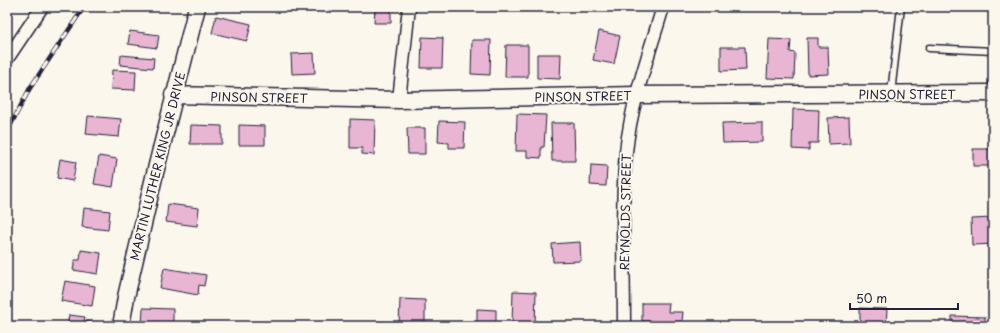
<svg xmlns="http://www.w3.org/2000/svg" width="1000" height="333" viewBox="0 0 1000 333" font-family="'Playpen Sans',sans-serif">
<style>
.building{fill:#e8b5d3;stroke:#22223b}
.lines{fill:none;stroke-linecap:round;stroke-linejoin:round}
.lane-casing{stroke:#22223b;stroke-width:9}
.street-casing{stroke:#22223b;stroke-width:15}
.secondary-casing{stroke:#22223b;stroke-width:19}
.lane{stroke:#fbf7ec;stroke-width:6}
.street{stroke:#fbf7ec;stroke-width:12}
.secondary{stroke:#fbf7ec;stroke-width:16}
.rail-casing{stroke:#22223b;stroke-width:4.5}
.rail{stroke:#fbf7ec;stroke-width:3;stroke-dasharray:9;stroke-linecap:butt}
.labels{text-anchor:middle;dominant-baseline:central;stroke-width:4;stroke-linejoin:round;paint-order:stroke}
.street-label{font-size:12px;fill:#22223b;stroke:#fbf7ec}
</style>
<rect width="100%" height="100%" fill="#fbf7ec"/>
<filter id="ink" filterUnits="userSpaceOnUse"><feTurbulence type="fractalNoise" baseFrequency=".025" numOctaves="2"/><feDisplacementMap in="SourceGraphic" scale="8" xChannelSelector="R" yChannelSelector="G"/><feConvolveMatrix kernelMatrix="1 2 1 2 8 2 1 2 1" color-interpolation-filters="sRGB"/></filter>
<g filter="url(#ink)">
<path class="building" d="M375,7h16v16h-17z
M216,16l35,8 -4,17 -35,-8z
M130,31l29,4 -2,13 -29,-4z
M599,31l21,5 -6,28 -21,-4z
M422,37l21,1 -1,30h-21z
M807,38h11v9h10l1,27 -21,1z
M769,39l22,1 -1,12 5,1 -1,26 -27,-1z
M472,40h19l-1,35 -19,-1z
M506,45h22v32h-23z
M721,47h24l1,23 -25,1z
M314,53l1,20 -23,1 -1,-20z
M537,54h24l-1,25 -23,-1z
M121,55l33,3 -1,10 -33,-3z
M112,70l24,1 -1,19 -24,-1z
M793,109l26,1 -1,33h-9v7l-17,-1z
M517,114l29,1 -2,32h-3v11l-14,-1v-6h-11z
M88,116l33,3 -2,18 -33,-3z
M849,117l1,26 -21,1 -1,-26z
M350,119l25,1 -1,35 -12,-1v-6h-12z
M439,121l26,1 -1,26h-15v-5l-11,-1z
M762,122v20l-39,1 -1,-20z
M551,123h23l1,38h-23z
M191,125l31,1v18h-32z
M239,125l26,1v19h-26z
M407,128h18v26h-17z
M973,149h20v17h-20z
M99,156l18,3 -4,28 -19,-3z
M60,159l16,3 -3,19 -16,-3z
M591,165l16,1 -1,20 -16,-1z
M168,204l31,4 -2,18 -31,-4z
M84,208l26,3 -2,19 -26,-3z
M993,218v26l-21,1 -1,-26z
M580,242l1,19 -28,1 -1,-18z
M81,250l20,3 -3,21 -25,-4 2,-10h5z
M164,268l42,7 -2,11 -5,-1 -1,10 -38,-7z
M65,281l30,5 -3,20 -31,-5z
M513,291l23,1 -1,34h-16v-3h-7z
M400,299l25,1v26h-26z
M642,303h27l-1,9h15l-1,10 -40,-1z
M143,308l30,1v17h-31z
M860,308l27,1 -1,17h-26z
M477,309l19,1v16h-19z
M69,315l16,2 -1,4 13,2 -1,3h-34v-2l5,1z
M952,316l33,1v9h-33z"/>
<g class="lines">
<defs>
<path id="lane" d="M929,48l64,3
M992,92l1,-13
M891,93l10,-86"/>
<path id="street" d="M7,59l35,-52
M399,100l10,-93
M624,326c0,-58 -3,-117 2,-174 5,-49 23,-98 37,-145"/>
<path id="secondary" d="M173,95l226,5 238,-5 356,-2
M121,326l5,-29 29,-124 42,-166"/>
</defs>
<use href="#lane" class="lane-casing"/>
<use href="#street" class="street-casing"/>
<use href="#secondary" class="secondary-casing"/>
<use href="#lane" class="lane"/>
<use href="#street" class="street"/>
<use href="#secondary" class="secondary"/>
<defs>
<path id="rail" d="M7,132l23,-44 54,-81"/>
</defs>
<use href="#rail" class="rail-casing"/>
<use href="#rail" class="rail"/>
</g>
</g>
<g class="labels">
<g class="street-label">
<text x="907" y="94">PINSON STREET</text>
<text transform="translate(583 96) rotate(-1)">PINSON STREET</text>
<text transform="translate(259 97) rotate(1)">PINSON STREET</text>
<text transform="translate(157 166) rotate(-76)">MARTIN LUTHER KING JR DRIVE</text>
<text transform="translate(625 212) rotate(-89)">REYNOLDS STREET</text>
</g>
</g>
<rect width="1000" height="333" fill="none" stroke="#fbf7ec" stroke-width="24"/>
<rect x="12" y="12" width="976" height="309" fill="none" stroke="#22223b" stroke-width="1.5" filter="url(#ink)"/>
<path d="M850 303v6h108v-6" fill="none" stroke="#22223b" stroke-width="2"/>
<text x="856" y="303" font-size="12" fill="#22223b" stroke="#fbf7ec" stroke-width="3" paint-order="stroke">50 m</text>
</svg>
